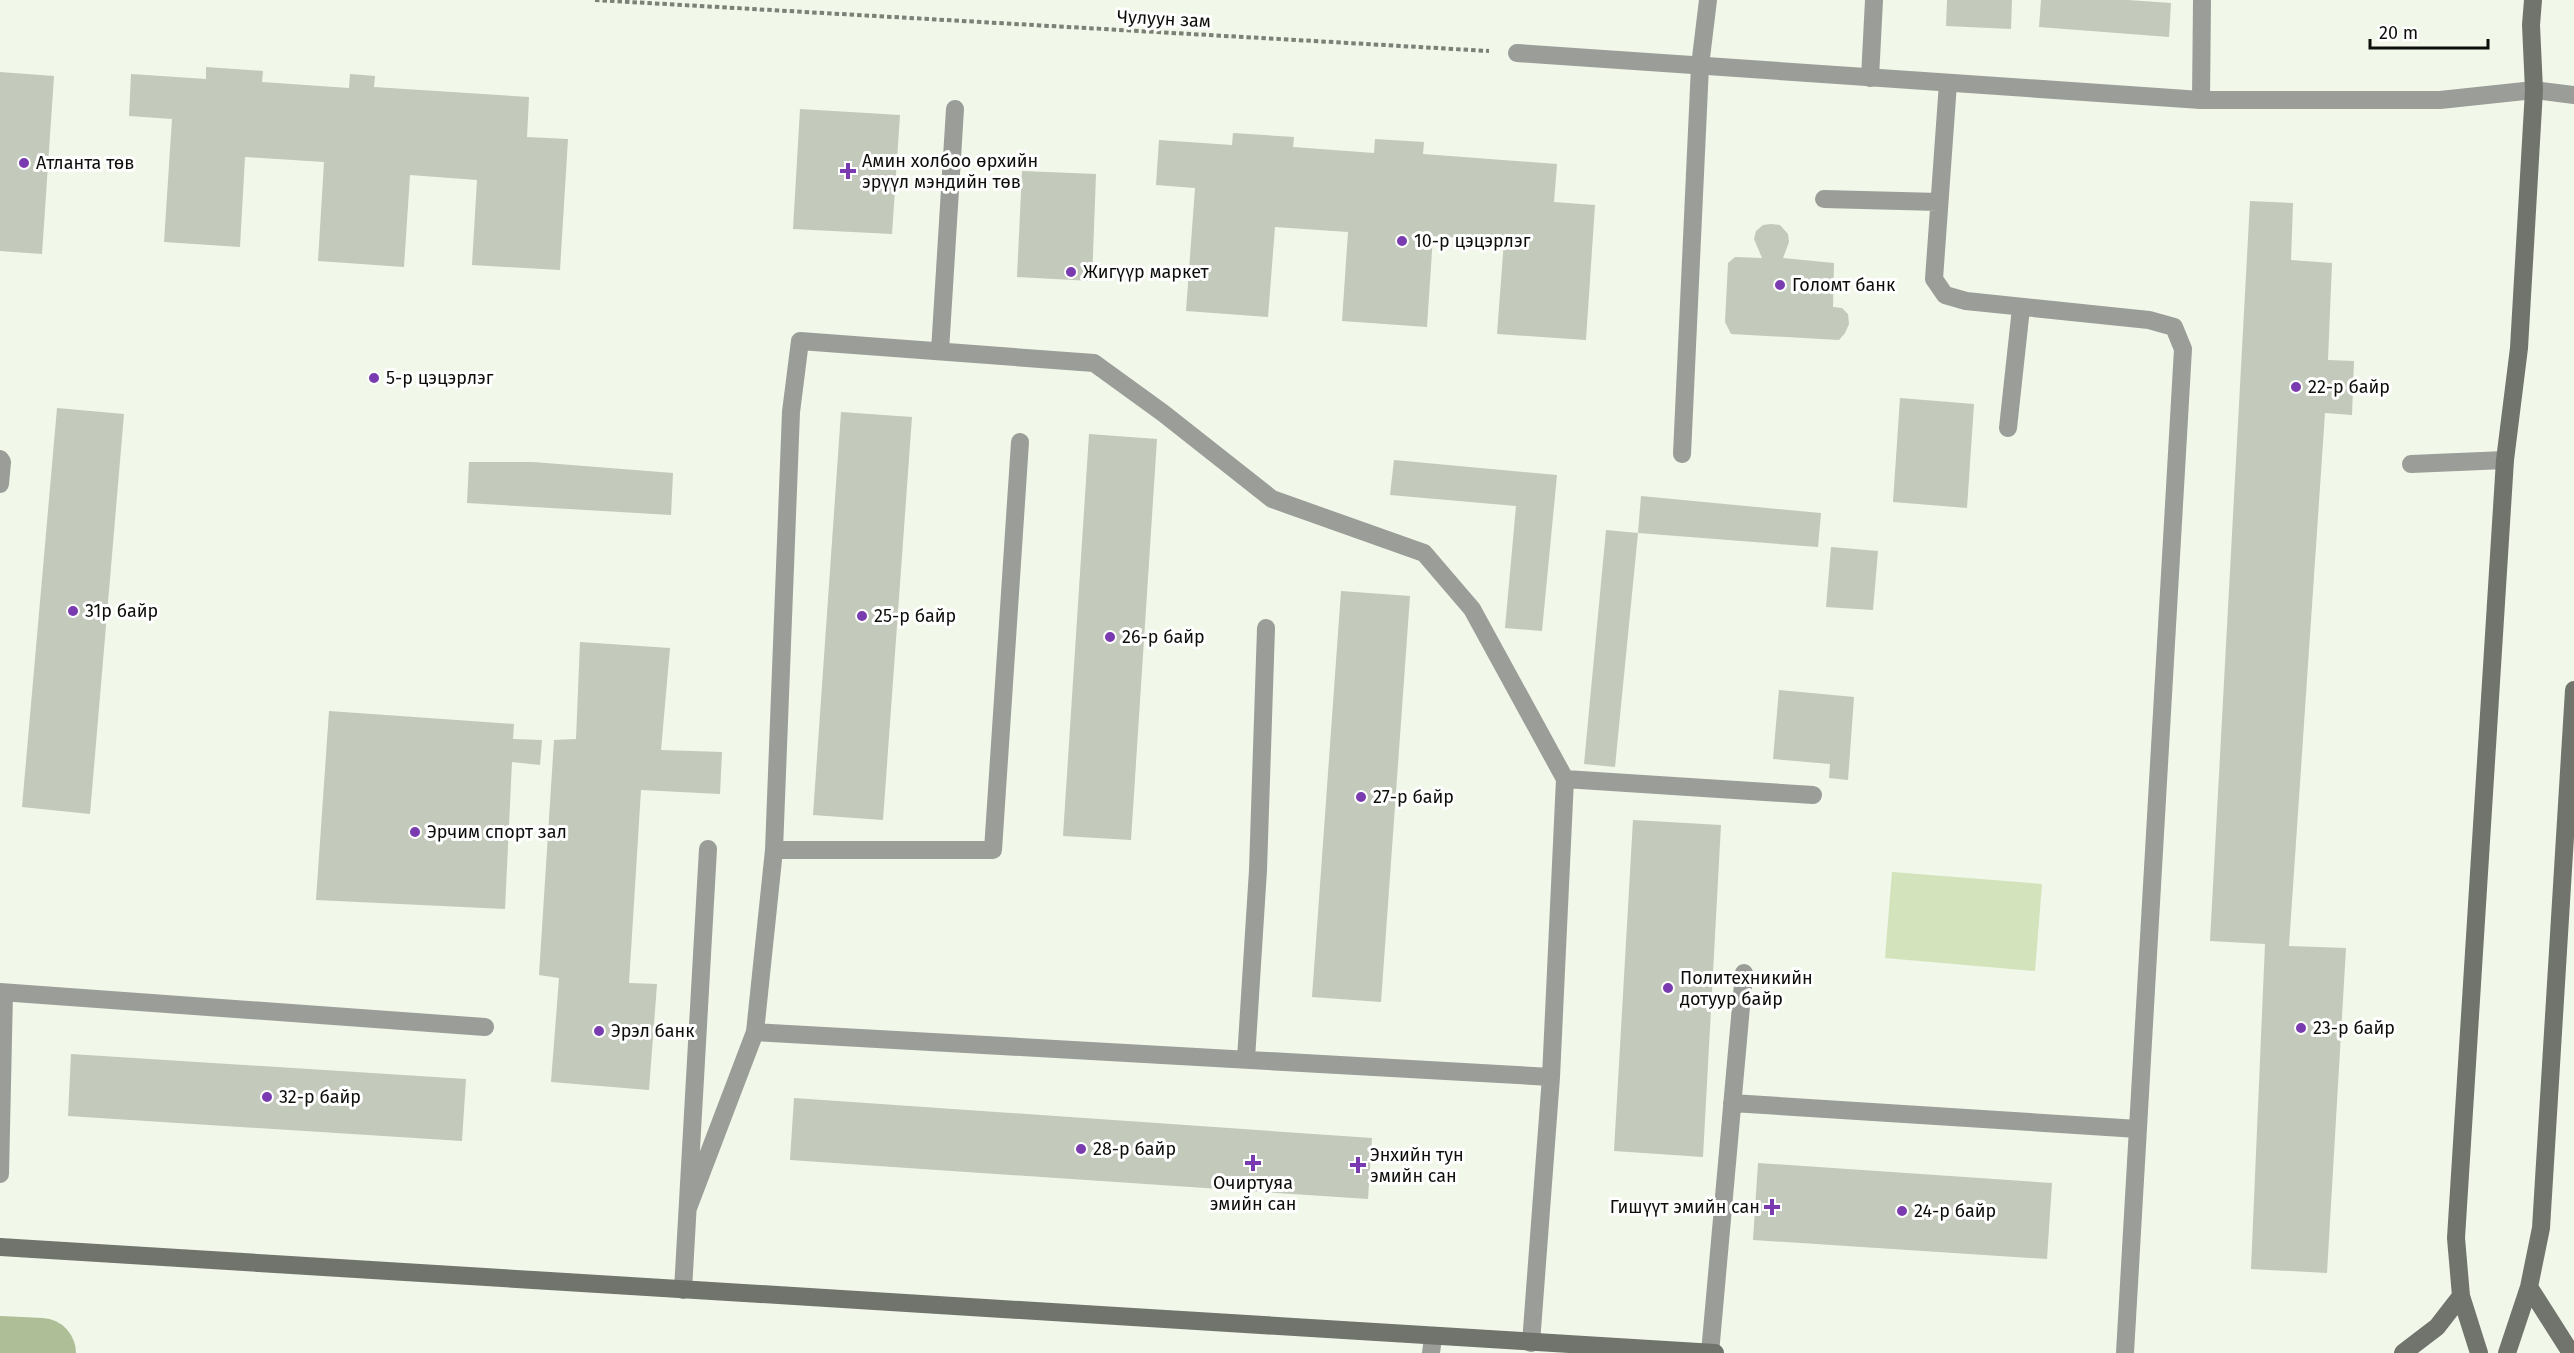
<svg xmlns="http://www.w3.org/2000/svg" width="2574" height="1353" viewBox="0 0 2574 1353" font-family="'Fira Sans',sans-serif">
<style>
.pitch{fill:#d3e3bb}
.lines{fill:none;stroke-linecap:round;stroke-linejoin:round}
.river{stroke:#aebe96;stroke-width:70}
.building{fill:#c3c9bb}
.path{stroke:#7c8077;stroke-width:4;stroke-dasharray:4.5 3;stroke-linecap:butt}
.lane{stroke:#9b9d98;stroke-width:18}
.street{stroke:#9b9d98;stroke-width:18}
.secondary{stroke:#71746c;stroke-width:18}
.poi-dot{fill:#7a3bb0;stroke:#fff;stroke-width:2}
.labels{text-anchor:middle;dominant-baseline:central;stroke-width:6;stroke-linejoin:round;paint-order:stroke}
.street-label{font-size:18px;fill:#0c0e0a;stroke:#fff}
.poi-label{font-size:18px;fill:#0c0e0a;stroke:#fff;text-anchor:start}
</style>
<rect width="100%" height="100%" fill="#f1f7e9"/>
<path class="pitch" d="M1892,872l150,12 -7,87 -150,-13z"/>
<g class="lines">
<path class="river" d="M0,1351l41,2"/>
</g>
<path class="building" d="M1947,0h65l-1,29 -65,-3z
M2041,0h87l43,3 -2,34 -130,-10z
M206,67l57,4 -1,11 87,6 1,-14 25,2 -1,11 155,10 -2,40 41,2 -8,131 -88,-5 5,-85 -67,-5 -6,92 -86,-6 6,-99 -79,-5 -5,90 -76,-5 8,-123 -43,-3 2,-42 75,5z
M0,72l54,4 -12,178 -42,-3z
M800,109l100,6 -8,119 -99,-5z
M1233,133l61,4 -1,10 81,6 1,-14 49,3 -1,12 134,10 -3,38 41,3 -9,135 -89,-6 7,-93 -71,-5 -6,91 -85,-6 6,-89 -73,-5 -7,90 -82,-6 9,-123 -39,-3 3,-45 73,5z
M1022,171l74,3 -4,107 -75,-4z
M2250,201l43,2 -2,57 41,3 -4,97 26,1 -2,54 -27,-2 -36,533 57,2 -19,325 -76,-4 14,-325 -55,-3z
M1771,224l9,1 8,9 1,8 -6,16 51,5 -1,44 9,1 6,6 1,10 -4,9 -6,7 -108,-6 -6,-12 3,-59 7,-6 27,1 -8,-19 2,-8 7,-6z
M1900,398l74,6 -7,104 -74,-6z
M57,408l67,6 -34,400 -68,-7z
M841,412l71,5 -29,403 -70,-5z
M1089,434l68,5 -26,401 -68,-4z
M1394,460l163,15 -15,156 -37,-3 11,-122 -126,-11z
M469,462h64l140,11 -2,42 -204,-12z
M1641,496l180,17 -3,34 -180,-14 -23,234 -31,-3 22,-234 32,3z
M1831,547l47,4 -5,59 -47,-3z
M1341,591l69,5 -29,406 -69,-5z
M580,642l90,6 -9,102 61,2 -2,42 -79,-4 -12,193 28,1 -8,106 -98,-8 8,-104 -20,-3 15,-235 22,-1z
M1779,690l75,7 -6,83 -19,-2 1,-14 -57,-5z
M329,711l185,13 -1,15 29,1 -2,25 -28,-3 -7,147 -189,-9z
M1633,820l88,5 -18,332 -89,-6z
M71,1054l395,25 -4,62 -394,-25z
M794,1098l578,40 -4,61 -578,-39z
M1758,1163l294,20 -5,76 -294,-19z"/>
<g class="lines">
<path class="path" d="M595,0l894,51"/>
<path class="lane" d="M1870,78l4,-78
M1948,83l-14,196 11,16 21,6 183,19 25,7 9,22 -58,1004
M2201,100l1,-100
M1824,199l115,3
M940,351l15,-242
M2008,428l13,-120
M1682,454l18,-388 8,-66
M0,459l2,3 -2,22
M2411,464l94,-4
M1565,779l248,16
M774,850h219l27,-408
M0,992l485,35
M755,1032l19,-182 17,-438 9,-71 294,22 69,50 109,86 152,54 48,56 93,170 -14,298 -20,266
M1246,1059l12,-189 8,-242
M1732,1103l406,26
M0,1174l4,-181
M688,1208l67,-176 796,45
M683,1290l25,-441
M1431,1353l2,-16
M1710,1353l34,-380"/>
<path class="street" d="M1517,53l684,47h239l94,-10 40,5"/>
<path class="secondary" d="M0,1247l1715,106
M2529,1287l42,66
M2403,1353l34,-26 24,-31
M2479,1353l-18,-57 -5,-58 49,-778 14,-112 15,-258 -3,-65 2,-25
M2507,1353l22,-66 12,-59 33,-538"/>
</g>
<g class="poi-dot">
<circle cx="24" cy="163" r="6"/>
<path d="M845 162h6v6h6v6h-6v6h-6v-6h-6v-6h6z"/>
<circle cx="1402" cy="241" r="6"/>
<circle cx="1071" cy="272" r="6"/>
<circle cx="1780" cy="285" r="6"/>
<circle cx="374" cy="378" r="6"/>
<circle cx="2296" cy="387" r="6"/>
<circle cx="73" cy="611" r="6"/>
<circle cx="862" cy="616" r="6"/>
<circle cx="1110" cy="637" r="6"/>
<circle cx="1361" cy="797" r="6"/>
<circle cx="415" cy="832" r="6"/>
<circle cx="1668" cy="988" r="6"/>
<circle cx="2301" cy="1028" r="6"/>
<circle cx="599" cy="1031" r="6"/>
<circle cx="267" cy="1097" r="6"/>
<circle cx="1081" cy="1149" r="6"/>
<path d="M1250 1154h6v6h6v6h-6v6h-6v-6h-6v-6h6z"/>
<path d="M1355 1156h6v6h6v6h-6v6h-6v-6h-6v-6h6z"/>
<path d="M1769 1198h6v6h6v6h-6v6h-6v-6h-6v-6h6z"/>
<circle cx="1902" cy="1211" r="6"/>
</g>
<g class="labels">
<g class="street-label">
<text transform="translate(1164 19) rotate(3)">Чулуун зам</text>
</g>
<g class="poi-label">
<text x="862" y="161">Амин холбоо өрхийн<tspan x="862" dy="21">эрүүл мэндийн төв</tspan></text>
<text x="36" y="163">Атланта төв</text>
<text x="1414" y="241">10-р цэцэрлэг</text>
<text x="1083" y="272">Жигүүр маркет</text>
<text x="1792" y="285">Голомт банк</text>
<text x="386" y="378">5-р цэцэрлэг</text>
<text x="2308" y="387">22-р байр</text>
<text x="85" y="611">31р байр</text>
<text x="874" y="616">25-р байр</text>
<text x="1122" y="637">26-р байр</text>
<text x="1373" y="797">27-р байр</text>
<text x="427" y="832">Эрчим спорт зал</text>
<text x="1680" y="978">Политехникийн<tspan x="1680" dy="21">дотуур байр</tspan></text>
<text x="2313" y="1028">23-р байр</text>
<text x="611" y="1031">Эрэл банк</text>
<text x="279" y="1097">32-р байр</text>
<text x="1093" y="1149">28-р байр</text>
<text x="1370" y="1155">Энхийн тун<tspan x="1370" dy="21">эмийн сан</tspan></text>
<text x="1253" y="1183" text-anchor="middle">Очиртуяа<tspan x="1253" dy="21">эмийн сан</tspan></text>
<text x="1760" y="1207" text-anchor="end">Гишүүт эмийн сан</text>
<text x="1914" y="1211">24-р байр</text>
</g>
</g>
<path d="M2370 39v9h118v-9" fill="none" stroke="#0c0e0a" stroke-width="3"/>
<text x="2379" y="39" font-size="18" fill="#0c0e0a" stroke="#ffffff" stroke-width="4.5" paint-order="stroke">20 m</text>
</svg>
